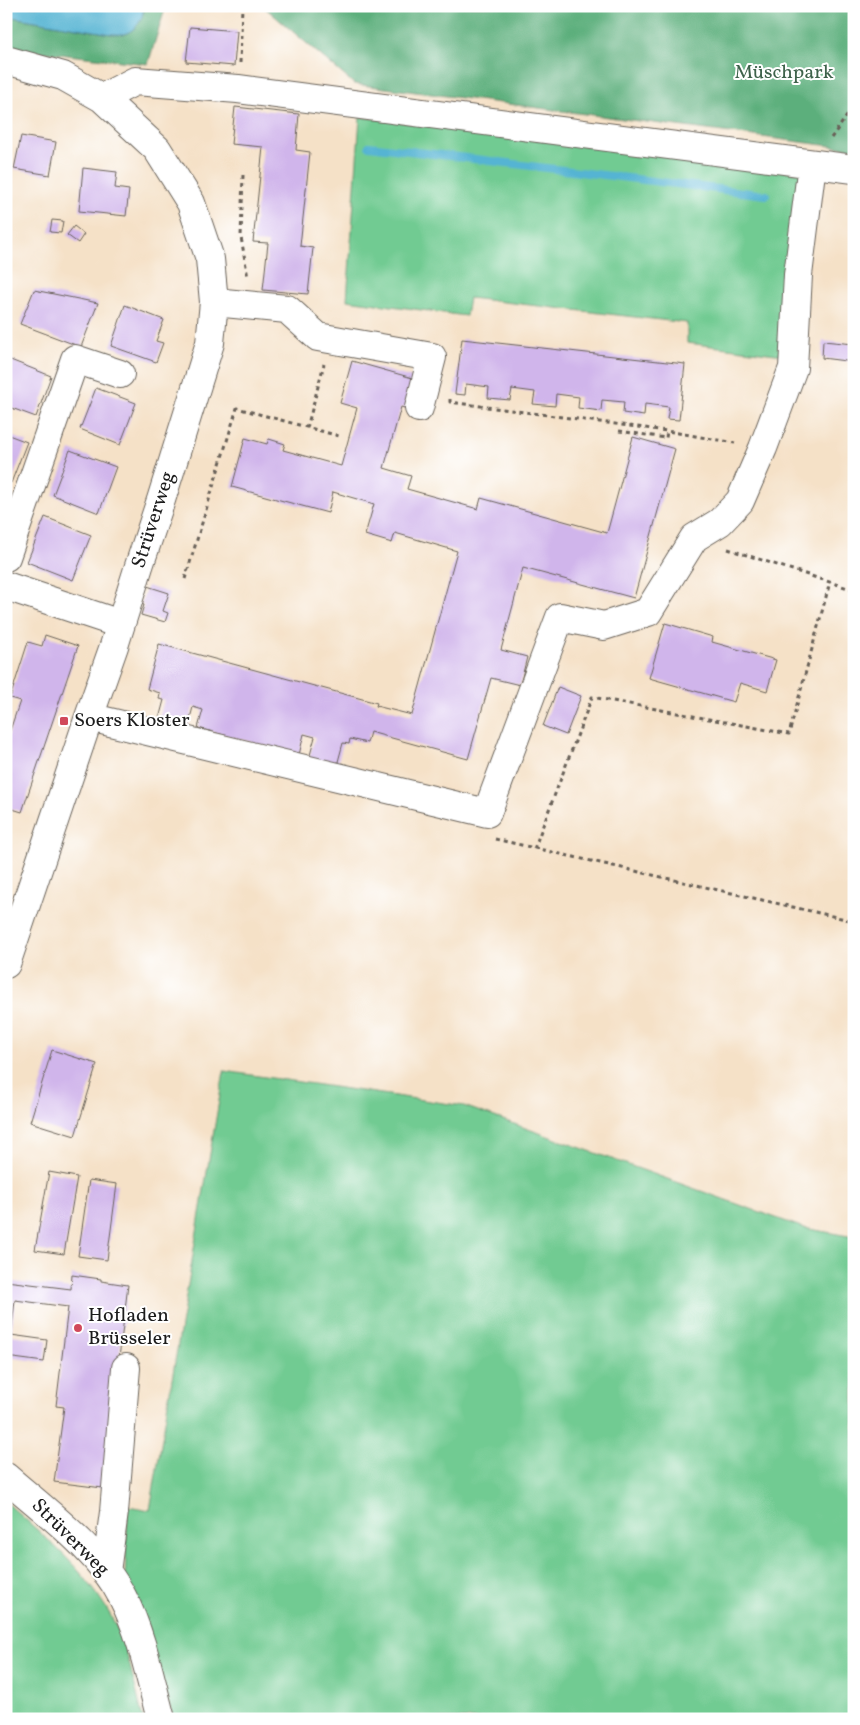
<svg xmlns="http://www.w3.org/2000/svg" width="860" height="1725" viewBox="0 0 860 1725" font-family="Vollkorn,serif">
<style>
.green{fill:#71cb92;stroke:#467457}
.forest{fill:#5caf7c;stroke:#3c664c}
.water{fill:#55b4d3;stroke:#386878}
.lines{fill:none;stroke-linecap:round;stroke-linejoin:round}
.stream{stroke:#55b4d3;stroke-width:8}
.building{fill:#d0b5eb}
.minor-casing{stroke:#686158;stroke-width:30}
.path{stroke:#686158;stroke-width:3;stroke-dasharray:4 4;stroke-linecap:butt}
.minor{stroke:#fff;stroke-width:28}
.poi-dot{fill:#d1495b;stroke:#fff;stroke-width:2}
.labels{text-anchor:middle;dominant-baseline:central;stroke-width:4;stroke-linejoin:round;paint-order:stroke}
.park-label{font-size:20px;fill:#3e624b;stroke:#fff}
.street-label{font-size:20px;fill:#1c1c1c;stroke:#fff}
.poi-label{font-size:20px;fill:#1c1c1c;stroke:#fff;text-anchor:start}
</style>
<rect width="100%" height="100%" fill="#fff"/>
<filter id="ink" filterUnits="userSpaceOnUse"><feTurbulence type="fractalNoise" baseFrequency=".02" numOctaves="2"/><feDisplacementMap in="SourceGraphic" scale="10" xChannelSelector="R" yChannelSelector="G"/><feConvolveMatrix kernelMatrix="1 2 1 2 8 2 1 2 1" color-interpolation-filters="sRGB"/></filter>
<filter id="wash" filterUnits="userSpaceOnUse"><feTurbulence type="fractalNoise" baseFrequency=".0096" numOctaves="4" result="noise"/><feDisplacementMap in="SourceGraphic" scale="20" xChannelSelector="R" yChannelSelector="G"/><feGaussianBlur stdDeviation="1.12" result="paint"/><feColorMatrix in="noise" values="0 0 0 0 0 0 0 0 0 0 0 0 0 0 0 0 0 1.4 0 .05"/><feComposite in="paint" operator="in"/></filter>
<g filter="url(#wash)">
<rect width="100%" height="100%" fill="#f5e1c7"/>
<path class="green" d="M360,117l441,56 -17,182 -97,-12v-20l-218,-25 -3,18 -119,-16z
M224,1071l240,35 340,122 50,9v482h-680l-49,-142 3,-71 22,4z
M6,1502c47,42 98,83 119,146 7,23 12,47 18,71h-137z"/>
<path class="forest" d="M143,6h48l-26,3 -17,55 -142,-16v-32l105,18h15l18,-22z
M263,6h591v143l-500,-65z"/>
<path class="water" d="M6,6h137c2,11 -6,23 -16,27 -4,2 -11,1 -16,1l-105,-18z"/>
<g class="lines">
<path class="stream" d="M369,146l397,49"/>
</g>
<g id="blocks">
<path class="building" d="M190,27l47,4 -3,35 -48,-4z
M235,107l64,7 -3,36 14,2 -10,94 13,2 -5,46 -45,-4 5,-47 -15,-1 10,-95 -32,-3z
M21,136l35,6 -6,33 -36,-6z
M83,168l34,4 -2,16 14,2 -3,26 -47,-5z
M52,220l11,1 -2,12 -11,-1z
M74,226l10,8 -6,9 -11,-8z
M34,290l64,13 -17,44 -61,-23z
M125,305l39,15 -8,21 7,2 -7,19 -45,-16z
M462,339l223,25 -6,56 -12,-1 2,-12 -24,-3 -1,12 -21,-3 1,-11 -22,-2 -1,11 -23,-3 1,-11 -23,-3 -1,12 -22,-2 2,-12 -23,-3 -2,11 -22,-2 1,-11 -23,-3 -1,11 -10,-1z
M823,341l31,3v18l-32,-4z
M8,359l43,17 -15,41 -30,-11v-41z
M352,361l64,18 -8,30 -7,-2 -17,61 27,8 -4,13 71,20 3,-11 126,35 26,-96 42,12 -41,149 -111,-30 -22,82 26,7 -7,28 -29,-7 -23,81 -98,-27 -3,11 -17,-4 -1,5 -6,-1 -8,30 -28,-7 8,-29 -11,-3 -5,21 -101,-27 5,-18 -10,-3 -8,31 -29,-8 8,-30 -5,-1 1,-6 -13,-4 12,-45 218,59 -1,3 36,9 45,-164 -62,-18 -3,10 -27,-8 9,-31 -41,-12 -5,21 -96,-26 13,-49 22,6 2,-5 16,5 -2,6 58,16 16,-58 -17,-5z
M96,388l40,15 -16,42 -40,-16z
M6,434l21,8 -16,41 -5,-2z
M70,450l46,17 -17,46 -46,-18z
M45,517l46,18 -18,45 -46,-18z
M147,586l22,7 -6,18 5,2 -3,9 -24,-7 3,-10 -3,-1z
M665,623l48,14 -1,5 64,18 -9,31 -27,-8 -6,19 -85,-24z
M45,635l33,11 -56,166 -16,-5v-65l14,-41 -10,-3 18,-56 14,4z
M558,687l23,9 -15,39 -23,-9z
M52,1050l45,14 -22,72 -45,-14z
M49,1172l28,5 -13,77 -29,-4z
M89,1180l28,4 -10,76 -29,-4z
M72,1275l29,4v2l27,4 -25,203 -49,-6 10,-75 -8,-1 12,-99 -53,-7 -4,35 36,5 -3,22 -38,-5v-76l65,8z"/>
</g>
</g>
<g filter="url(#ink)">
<use href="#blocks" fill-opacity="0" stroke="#686158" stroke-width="1"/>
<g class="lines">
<defs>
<path id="minor" d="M6,60l57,16 39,22 55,51 34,54 19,56 4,43 -4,41 -49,157 -22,66 -25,80 -25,71 -83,247
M102,98l33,-17 103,8 616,80
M214,302l73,7 31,28 114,20 -13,51
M6,557l69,-198 45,15
M6,586l114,38
M89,717l398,96 73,-196 44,9 44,-14 46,-74 26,-16 20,-21 23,-53 30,-80 5,-93 14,-111
M6,1477c40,35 93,73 117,121 19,37 27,80 38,121
M106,1572l8,-60 12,-144"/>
</defs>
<use href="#minor" class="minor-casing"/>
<path class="path" d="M846,6l8,13
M240,63l2,-57
M831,138l23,-32
M243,175l-2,62 7,41
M450,399v3l217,29 68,12
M307,428l17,-64
M619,431l47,7 1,-7
M728,549l126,41
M185,579l52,-171 102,28
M495,839l359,82
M534,849l58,-152 197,37 41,-152"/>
<use href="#minor" class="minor"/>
</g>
</g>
<g class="poi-dot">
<rect x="59" y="716" width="10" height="10" rx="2.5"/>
<circle cx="78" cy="1328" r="5"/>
</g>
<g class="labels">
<g class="park-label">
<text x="784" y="73">Müschpark</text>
</g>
<g class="street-label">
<text transform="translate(154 520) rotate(-72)">Strüverweg</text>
<text transform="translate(70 1538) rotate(45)">Strüverweg</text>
</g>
<g class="poi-label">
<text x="74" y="721">Soers Kloster</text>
<text x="88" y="1316">Hofladen<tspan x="88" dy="23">Brüsseler</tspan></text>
</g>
</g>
<rect width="860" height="1725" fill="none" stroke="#fff" stroke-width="25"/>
</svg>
